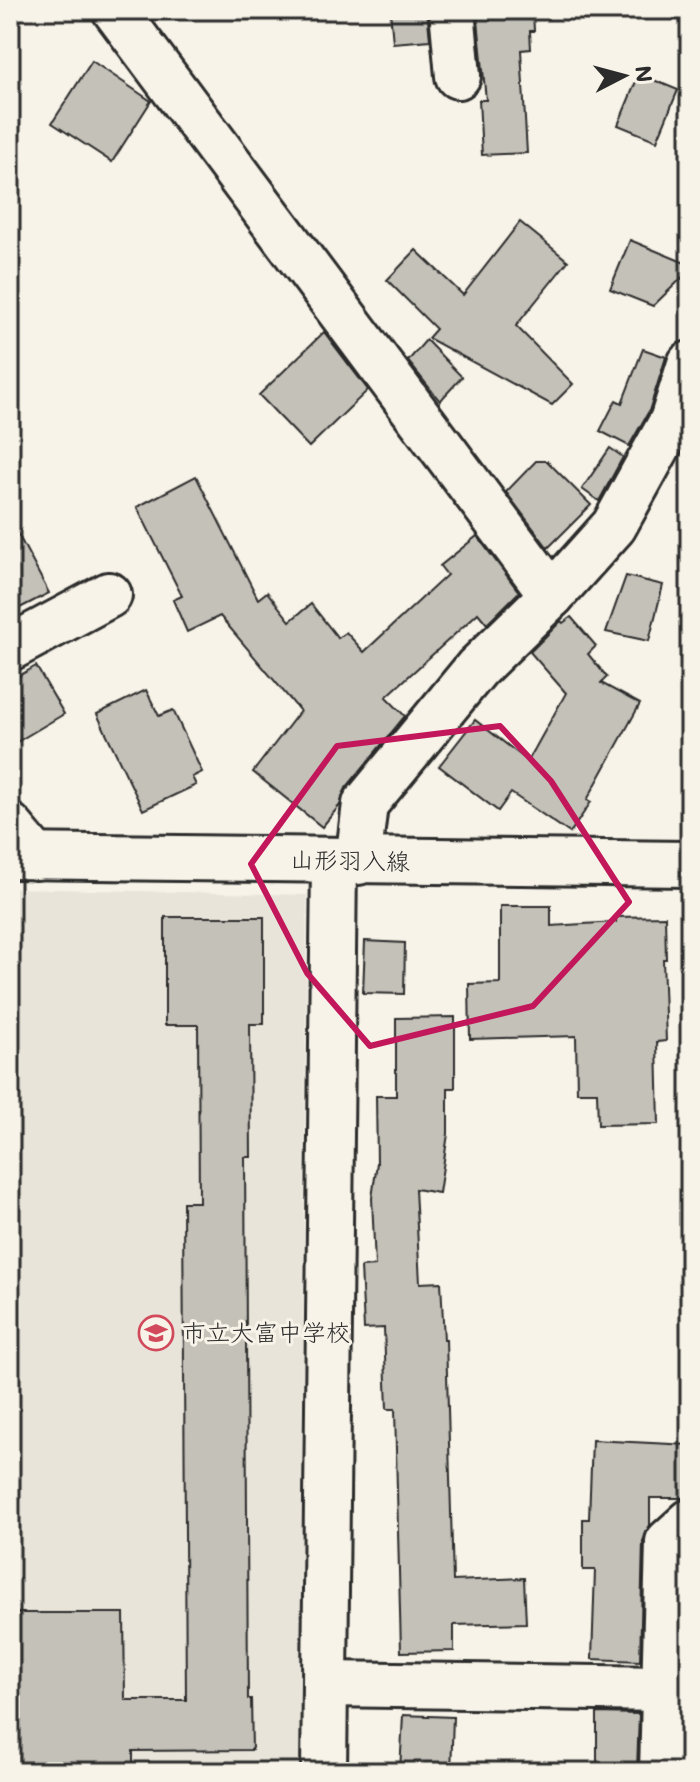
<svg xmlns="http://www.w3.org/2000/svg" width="700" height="1782" font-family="Mali,'Klee One',sans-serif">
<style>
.built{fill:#e8e4da}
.building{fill:#c4c1b9;stroke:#2b2b2b;stroke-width:2}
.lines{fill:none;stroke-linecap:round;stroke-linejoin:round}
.minor-casing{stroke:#2b2b2b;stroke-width:50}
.major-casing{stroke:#2b2b2b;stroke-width:50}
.minor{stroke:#f7f3e8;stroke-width:44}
.major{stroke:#f7f3e8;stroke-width:44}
.marked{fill:none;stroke:#c2185b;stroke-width:6;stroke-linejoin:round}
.labels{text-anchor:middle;stroke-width:6;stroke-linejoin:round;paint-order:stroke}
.street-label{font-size:24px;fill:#2b2b2b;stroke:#f7f3e8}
.poi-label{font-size:24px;fill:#2b2b2b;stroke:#f7f3e8;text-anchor:start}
</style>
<rect width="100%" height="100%" fill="#f7f3e8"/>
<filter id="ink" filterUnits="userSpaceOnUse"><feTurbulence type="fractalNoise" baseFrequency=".0125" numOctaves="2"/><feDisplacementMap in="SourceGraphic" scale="16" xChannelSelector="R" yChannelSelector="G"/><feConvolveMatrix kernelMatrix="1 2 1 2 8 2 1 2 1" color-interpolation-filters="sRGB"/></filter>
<g filter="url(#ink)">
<path class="built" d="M10,888L307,895L299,1772H10Z"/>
<g class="building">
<path d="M390,10H427L430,40L393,43Z"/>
<path d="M477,10H533L534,31H530L531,49L521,50L527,153L482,155L479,100H486Z"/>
<path d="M92,61L151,101L112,162L52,123Z"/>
<path d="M639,74L678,90L657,141L618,125Z"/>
<path d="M520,222L568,261L516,326L573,384L552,405L428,338L436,329L387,280L416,250L463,295Z"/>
<path d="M630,240L690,265V270L653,306L610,289Z"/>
<path d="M324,332L368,390L309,447L259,395Z"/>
<path d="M426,340L462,377L440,401L408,361Z"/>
<path d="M643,349L666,357L649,411L629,446L600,431L616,400L622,403Z"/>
<path d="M610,448L623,457L599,501L582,489Z"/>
<path d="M536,461H547L591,505L548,548L506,492Z"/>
<path d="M196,476L258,599L267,592L290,621L311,604L338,638L346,632L364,652L447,575L440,566L477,536L519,592L487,624L478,613L386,697L405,716L346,788L340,805L322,827L253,772L300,711L220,616L187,632L173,600L182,596L137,507Z"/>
<path d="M10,519L49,593L10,613Z"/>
<path d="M626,576L663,585L649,641L606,632Z"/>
<path d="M571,617L596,646L588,654L607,677L601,683L640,704L587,800L591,802L570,833L511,793L498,811L439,766L475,720L528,761L566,693L530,652L561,621L563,623Z"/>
<path d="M36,666L64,714L10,746V681Z"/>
<path d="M146,690L159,716L173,710L202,772L192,777L196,785L143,810L97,714Z"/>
<path d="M500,906H551V926L616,922V917L665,916L666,959H663L666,1041L657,1042L659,1124L598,1125L597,1092H577L576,1036L470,1039L469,984L500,983Z"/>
<path d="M165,917H264V1024H250L251,1157H245L248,1699H251L252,1750L133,1751V1772H10V1613H124L125,1700H186L183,1202H199L198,1025H165Z"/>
<path d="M365,941L405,943L404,994L363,993Z"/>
<path d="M455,1017V1088H448V1134L439,1193L415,1189L420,1283L441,1282L444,1340H446L453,1581L524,1578L526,1623L454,1625V1651L401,1652L395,1409H387L384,1328L364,1329L361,1267L375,1266L372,1198L377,1163L376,1096H396V1018Z"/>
<path d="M592,1440L690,1445V1498H650V1525L643,1541L640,1661L592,1659L595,1570H583V1519H589Z"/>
<path d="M597,1713L639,1714L637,1769H597Z"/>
<path d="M403,1715L453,1717L451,1772H400Z"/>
</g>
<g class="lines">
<g class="minor-casing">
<g id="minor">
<path d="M115,10L552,595"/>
<path d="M452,10L458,76"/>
<path d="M10,648L109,595"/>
<path d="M10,826L36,857"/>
<path d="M358,862L365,804L477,668L552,595L614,526L672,421L690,364"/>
<path d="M325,1684L663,1689"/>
<path d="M324,1772L334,862"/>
<path d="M662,1772L668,1542L690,1522"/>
</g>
</g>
<g class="major-casing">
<path id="major" d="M10,856L690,864"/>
</g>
<use href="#minor" class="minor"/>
<use href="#major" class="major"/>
</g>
</g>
<path class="marked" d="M500,726L551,781L629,902L533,1006L370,1046L307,973L251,864L337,746Z"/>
<defs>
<g id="school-ring" transform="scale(1.8)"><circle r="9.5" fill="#f7f3e8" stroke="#d1495b" stroke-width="1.5"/><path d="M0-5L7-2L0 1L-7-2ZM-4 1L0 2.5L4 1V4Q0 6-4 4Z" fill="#d1495b"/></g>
</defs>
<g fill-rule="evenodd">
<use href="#school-ring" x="156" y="1333"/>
</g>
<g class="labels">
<g class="street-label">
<text transform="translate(350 861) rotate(1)" y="8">山形羽入線</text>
</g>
<g class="poi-label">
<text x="182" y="1341">市立大富中学校</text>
</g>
</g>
<rect width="700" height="1782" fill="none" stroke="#f7f3e8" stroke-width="40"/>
<rect x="20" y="20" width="660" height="1742" fill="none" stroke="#2b2b2b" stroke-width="3" filter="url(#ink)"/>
<g transform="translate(624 76) rotate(84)" stroke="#f7f3e8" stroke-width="6" paint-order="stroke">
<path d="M0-6L14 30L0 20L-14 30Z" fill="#2b2b2b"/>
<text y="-12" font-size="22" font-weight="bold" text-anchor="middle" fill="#2b2b2b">N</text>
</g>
</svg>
